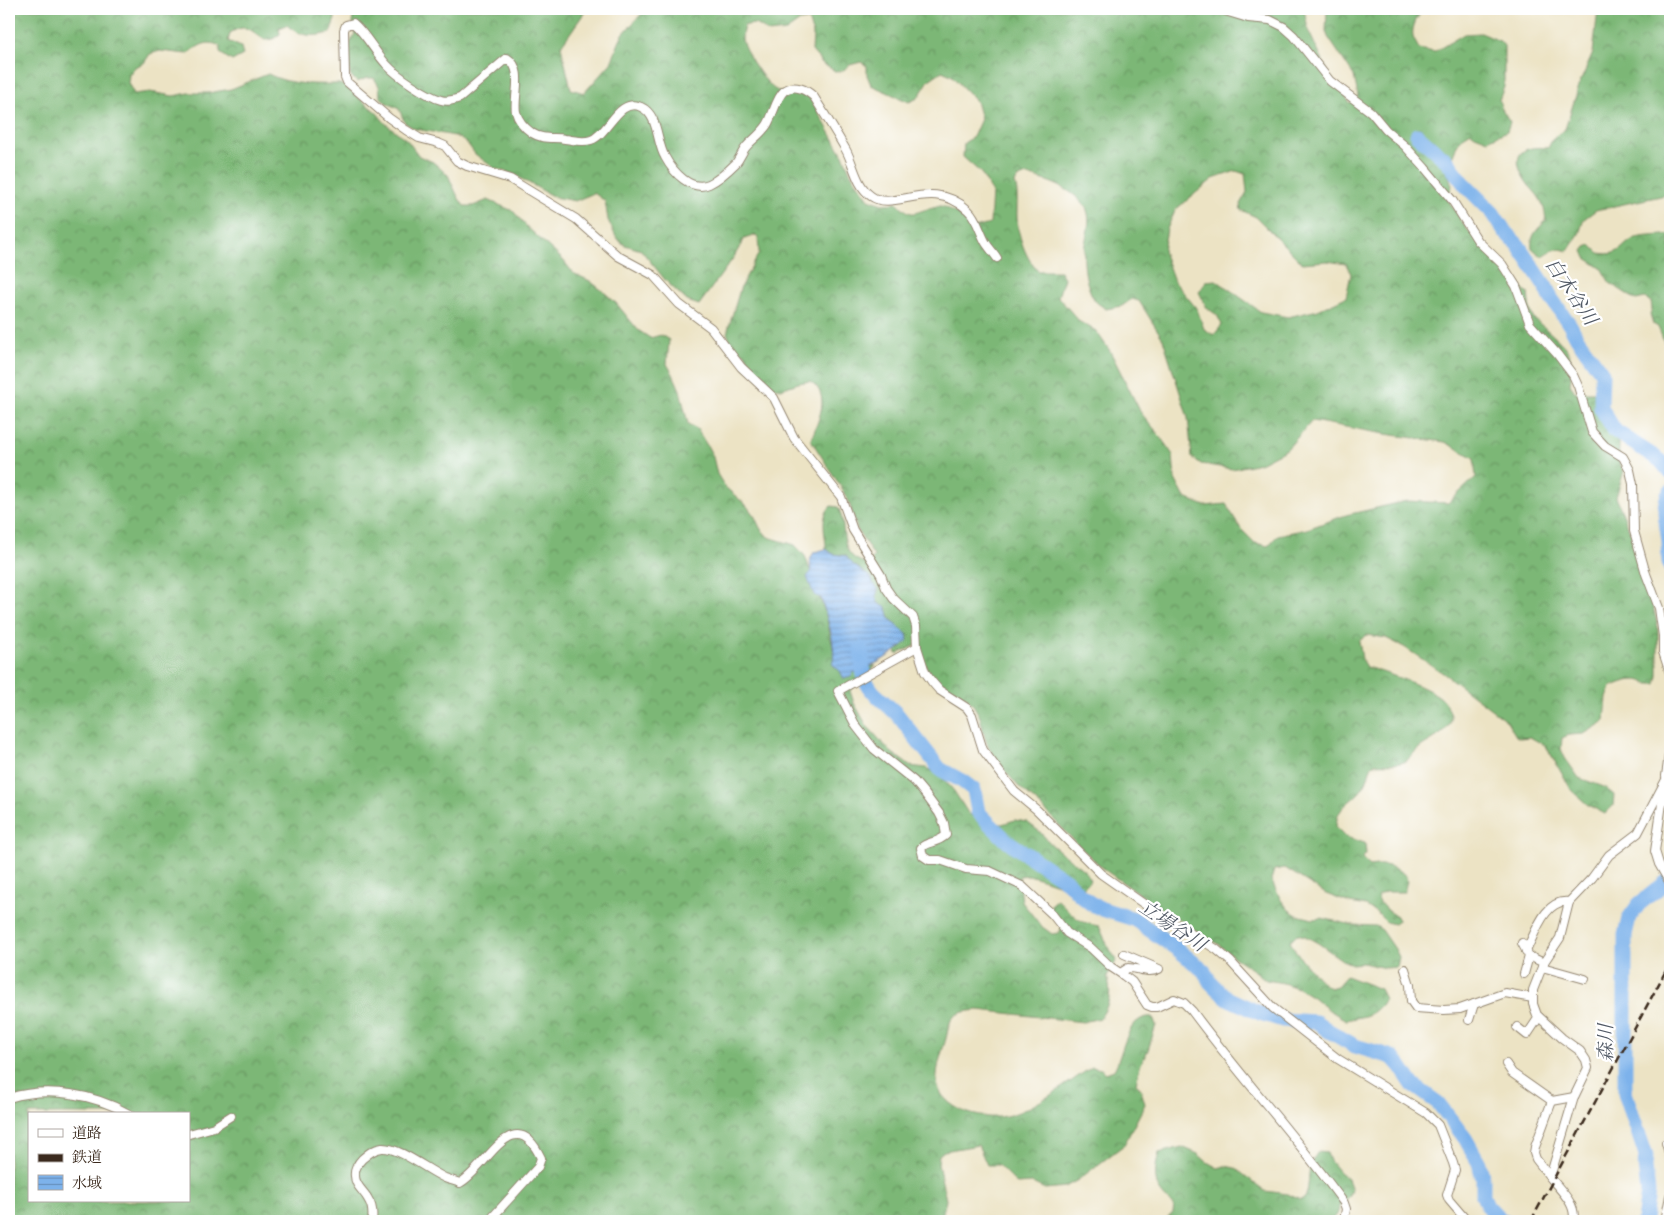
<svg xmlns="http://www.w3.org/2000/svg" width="1679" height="1230" font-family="'IM FELL French Canon','Noto Serif JP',serif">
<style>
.forest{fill:url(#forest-crowns);stroke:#5c704a;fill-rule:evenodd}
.water{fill:url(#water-rules);stroke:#5c6e84}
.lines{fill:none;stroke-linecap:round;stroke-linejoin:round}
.river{stroke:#7db2eb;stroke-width:15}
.minor-casing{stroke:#948671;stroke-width:10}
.minor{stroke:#fff;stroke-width:8}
.rail{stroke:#3b2a1e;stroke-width:2.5;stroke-dasharray:8 4;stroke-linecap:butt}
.labels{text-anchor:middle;stroke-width:4.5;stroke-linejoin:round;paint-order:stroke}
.water-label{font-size:19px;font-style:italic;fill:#525a66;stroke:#fff}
</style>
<defs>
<pattern id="forest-crowns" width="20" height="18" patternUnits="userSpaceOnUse" patternTransform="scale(1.25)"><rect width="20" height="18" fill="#7cb776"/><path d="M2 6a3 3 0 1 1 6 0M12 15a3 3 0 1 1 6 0" fill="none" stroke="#679560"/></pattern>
<pattern id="water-rules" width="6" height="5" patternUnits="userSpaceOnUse" patternTransform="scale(1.25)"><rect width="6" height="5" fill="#7db2eb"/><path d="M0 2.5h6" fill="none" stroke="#6891be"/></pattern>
</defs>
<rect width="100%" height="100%" fill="#fff"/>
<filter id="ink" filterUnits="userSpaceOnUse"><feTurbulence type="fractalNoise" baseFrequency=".02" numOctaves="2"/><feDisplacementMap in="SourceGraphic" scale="10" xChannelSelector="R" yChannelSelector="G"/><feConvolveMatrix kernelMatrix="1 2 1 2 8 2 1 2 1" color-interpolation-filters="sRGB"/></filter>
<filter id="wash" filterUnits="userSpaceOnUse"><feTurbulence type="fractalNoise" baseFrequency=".0096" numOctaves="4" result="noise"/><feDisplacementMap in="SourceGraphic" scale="20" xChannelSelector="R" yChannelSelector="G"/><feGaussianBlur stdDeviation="1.12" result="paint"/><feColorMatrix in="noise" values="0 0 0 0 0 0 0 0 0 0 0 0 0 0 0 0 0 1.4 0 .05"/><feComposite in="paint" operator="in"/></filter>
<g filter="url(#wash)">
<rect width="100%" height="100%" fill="#ece3c4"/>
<g class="forest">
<path d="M9,9H334L335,19L330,33C314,37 299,37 287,25L279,28L280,34L273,39L265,40C250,31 248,22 230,33L228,41L241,47L243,55L232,61L220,53V46C206,39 199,46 187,54L160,51L150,54L144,63L135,67L129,75L128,83L134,94L150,92L173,96L189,93H208L231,89L268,74C293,86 313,84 340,84L345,86L377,113L385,123L407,140L419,156L433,162L448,175L458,197L464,206H473L488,200L513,211L527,227L563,260L573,273L590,281L604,292L616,303L638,330L650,338L661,335L669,340L667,364L673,374L680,390L688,424L697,429L708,447L713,457L717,474L725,487L746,505L755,517L760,528L768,537L795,545L805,556L826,615L835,657L832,664C851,683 857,666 876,666L850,691L854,703L867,726L891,752L910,766L926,768L941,776L954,791L968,813L983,824H1002L1015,820L1027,822L1040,832L1052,845L1085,871L1090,880L1084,887H1067L1029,875L1019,876L1022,902L1041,926L1052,934L1059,933L1063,925L1051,909V904L1057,899C1073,914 1075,922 1099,926L1109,949L1117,960L1107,976C1112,993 1110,1004 1100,1018L1083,1022L979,1010C969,1011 957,1011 951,1020C948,1026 947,1036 945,1042C941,1054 934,1075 938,1087C947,1112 986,1122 1010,1115C1036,1108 1069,1082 1092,1067L1101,1069L1106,1073L1114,1070C1124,1053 1126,1014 1153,1017L1156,1025L1148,1050L1140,1066L1136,1083L1141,1090L1145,1104L1124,1145L1078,1180L1065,1187L1045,1189L1032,1183L1017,1184L998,1165H987L978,1145L944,1151L939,1155L938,1164L946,1200L941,1221H453L445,1220V1221H9ZM29,1114H189V1201H29Z"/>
<path d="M351,9H587L561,46L571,89L584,93L611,63L622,35L646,9H1304L1308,30L1330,76L1350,103L1358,96L1354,76L1328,37L1326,31L1327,11L1329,9H1425C1418,14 1411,27 1413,37C1414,40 1417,45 1419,49L1434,52L1464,34L1481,33L1500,41L1504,46V87L1499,100L1502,109L1510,122L1507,131L1488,140L1475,135L1471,132L1460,139L1454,152L1448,172L1452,186L1447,198L1466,228L1512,274L1522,288L1528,293C1529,301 1529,312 1535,320C1537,322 1541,325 1544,327C1567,349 1575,349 1570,384L1575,392H1597L1607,428L1615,437L1619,445V462L1624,471L1616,497L1635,544L1649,590L1658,627V676L1656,684C1644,685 1644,680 1636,680C1627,680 1619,683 1611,687L1607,698L1605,721L1584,734L1569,735L1562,738L1561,749L1565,758L1579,778L1604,787L1614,795L1613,806L1605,814L1588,805L1572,791L1546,746L1530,737L1519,738L1516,736L1507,721L1443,673L1404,647L1386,638L1367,635L1359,641L1362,659L1367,667C1385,673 1427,686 1441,698C1444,701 1446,705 1448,708C1461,729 1430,739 1418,749C1413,753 1409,760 1404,762C1397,765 1382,763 1373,764C1369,771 1368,780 1364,786C1354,803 1337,803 1336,827L1346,837L1365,843L1366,854L1362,858L1370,866C1385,863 1394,866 1406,876L1407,881L1404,892H1385L1377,896C1380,906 1388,911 1397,916L1398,921L1394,924L1386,922L1377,913L1366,906L1350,903L1326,894L1285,868L1274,870L1271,880L1281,900L1289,910L1297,915L1313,919L1321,918L1353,925L1376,926L1382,930L1395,949L1399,957L1397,967L1385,968L1363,963L1352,964L1342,960L1318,943L1305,936L1297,934L1290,941C1293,950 1322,985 1330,988L1337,986L1346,976L1380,989L1385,999C1374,1017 1364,1016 1346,1020L1329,1010L1313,997L1298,988L1283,983L1266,980L1255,971L1234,957L1218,944L1155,905L1105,870L1082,849L1041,806L1019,787L1005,771L990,750L985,738L980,717L974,706L966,697L938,681L927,670L919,644L897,654L896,650L901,648L896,623L890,619L887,608L878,603L871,577C862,572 852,565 846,556L833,554L826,549C826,534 819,518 831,506L838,507C849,529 835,558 870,564L874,556L857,529L850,505L841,487L811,440C818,420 832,395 810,381L798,383L781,389L773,387L752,365L745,354L732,345L727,333L741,286L759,253L758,237L756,235L744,239L734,257L699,305L687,301L666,281L641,250L625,245L617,239L608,220L605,201L594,193L575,201L554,197L513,174L494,168L475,154L467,143L455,136L415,129L405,123L399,109L385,102L380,96L379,86L374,78H367L357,82L350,75L349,45L355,34ZM808,20L813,34L812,51L823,64L835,71H842L850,65L861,62L867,66V75L871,85L909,102L918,98L929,80L942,71L951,75L976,101L981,119L973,137L964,143L963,157L981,173L992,192L990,224L975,228C966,222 952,208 941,206C939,206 936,207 933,208C913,211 914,220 898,203L882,204L869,199L851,174L843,155L810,98C797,91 788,96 776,90C766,85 742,48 742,38C742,34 743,30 744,26C755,22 760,25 768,33L786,31L800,21ZM1236,171L1245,174L1247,192L1240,204L1241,210L1256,217L1302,263L1327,261L1346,264L1351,274L1346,297L1318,310L1288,317L1261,312L1216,280L1206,281L1199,292L1207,308L1217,315L1222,325L1214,335L1204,329L1197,309L1174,281L1163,251L1167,229L1175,210L1213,179ZM1027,175C1048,181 1070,187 1084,205C1094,218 1085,237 1084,251C1083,266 1086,286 1094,299C1096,303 1102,306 1106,309L1122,306L1132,299L1139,301L1163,339L1188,418L1192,457L1201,464L1232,469L1260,463L1287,449L1312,421L1385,434L1445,442L1474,458L1476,477L1448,503L1407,501L1346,515L1307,529L1278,535L1268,546L1255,543L1241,529L1226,504L1205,506L1185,498L1175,479L1173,455L1156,431L1141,413L1110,351L1096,331L1080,322L1058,297L1064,278L1060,271H1038C1024,257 1016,230 1017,210C1017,198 1018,194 1015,183L1018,178Z"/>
<path d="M1598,9H1670V194L1596,210L1584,219L1579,234L1568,251C1557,247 1551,250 1542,257L1532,248C1530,236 1537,229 1546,221C1545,212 1544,206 1540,199C1536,192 1529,187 1525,180C1510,155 1521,145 1548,148L1553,138L1565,129L1581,80L1593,53Z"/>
<path d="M1661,235H1670V382C1667,372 1671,368 1669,358C1667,348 1662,337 1658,327L1653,324L1650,314L1652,309L1651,302L1645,298L1636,300L1610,283L1601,268L1586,258L1583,251L1586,247L1591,245L1599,253C1622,257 1621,244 1636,238C1643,236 1653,236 1661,235Z"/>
<path d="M1182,1147L1198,1154L1207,1162L1218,1168L1225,1166L1235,1168L1265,1191L1288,1194L1300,1200L1305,1198C1312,1180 1304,1170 1318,1152L1327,1153L1330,1161L1339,1172L1348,1179L1352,1190L1349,1197L1339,1205C1339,1225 1321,1222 1307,1217L1298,1221H1164L1173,1213L1174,1205C1153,1190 1153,1176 1159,1153Z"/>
</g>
<path class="water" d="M826,549L833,554L846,556C852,565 862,572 871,577L873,583L878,589L876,596L878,603L887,608L890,619L907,634L908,641C893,654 872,668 853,673L851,677L844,679L840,671L832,664C838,648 826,615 821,598L814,595L807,577L811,572L810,560L814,552Z"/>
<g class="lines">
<g class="river">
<path d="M1417,135L1447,161L1466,186L1493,213L1506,233L1518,245L1546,287L1551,298L1570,325L1577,338L1602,373L1601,408L1615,431L1661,461L1670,472"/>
<path d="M1670,492C1660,507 1668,527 1669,543C1669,551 1667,557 1670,566"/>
<path d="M861,648L864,679L873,692L897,714L940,769L962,781L974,790L978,812L1007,841L1068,882L1079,894L1090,903L1102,909L1134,919L1177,949L1204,971L1210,982L1219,991L1229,999L1260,1013L1283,1020L1316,1022L1329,1031L1355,1046L1392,1057L1401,1067L1413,1085L1438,1103L1465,1138L1479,1163L1483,1179V1196L1487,1205L1500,1219L1506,1221"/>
<path d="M1644,1221L1648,1192L1645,1166L1646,1156L1625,1093V935L1629,918L1639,904L1670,879"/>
</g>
</g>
</g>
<g filter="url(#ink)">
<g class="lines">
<g class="minor-casing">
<g id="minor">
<path d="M1223,9L1225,11L1248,18L1270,20L1284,27L1294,36L1330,81L1371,112L1386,130L1405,146L1425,168L1452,200L1478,241L1502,264L1516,286L1530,324L1557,354L1573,375L1578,386L1592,432L1605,446L1623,457L1630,470L1633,484L1634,531L1646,574L1659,608L1663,636V652L1670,673"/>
<path d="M997,258C994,253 989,248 986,243C980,233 977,218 968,210C931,176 894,213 871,196C856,185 854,165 846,150C836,132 825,115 814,97C807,90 794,83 784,91C776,98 773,116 767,125C761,134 753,139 746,147C742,152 740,158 736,163C729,170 718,180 709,184C691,192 673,172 665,157C656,142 659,115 641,107C618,97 609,134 591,140C582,143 573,140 565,139C553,137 543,140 532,133C525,128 518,120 516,112C513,96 525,69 507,58L460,98C454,100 448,102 441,100C427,96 397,76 387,65C374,51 367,35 353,23L346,25L344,30L345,77L347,82L389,118L406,130L419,138L438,143L445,146L457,161L467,166L510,179L576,219L618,256L653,275L679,304L711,328L741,367L774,398L794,438L841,497L853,530L881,575L886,588L893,598L913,617L916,626L917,647L925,672L932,682L939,690L967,708L972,715L983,750L1014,791L1037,810L1101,874L1154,911L1216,949L1230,961L1273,1008L1338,1059L1426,1113L1438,1125L1453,1163L1455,1170L1447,1195L1449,1200L1467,1221"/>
<path d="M917,647L838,691L856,726L874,749L914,781L925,794L939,813L944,823L946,835C937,844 927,841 921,848L923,856L929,860H940L966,869L990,871L1022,886L1052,914L1067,933L1091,948L1111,967L1123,975"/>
<path d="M1666,776L1670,748"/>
<path d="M1664,790L1655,851L1659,864L1670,883"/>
<path d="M1522,943L1529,956L1544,963"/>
<path d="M1526,951C1535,934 1545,898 1569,902"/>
<path d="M1124,954L1159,969C1149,974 1139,968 1128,968L1122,972L1123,975L1132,982L1147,1005L1152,1007H1157L1174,999L1184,1003L1192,1011C1241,1077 1296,1137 1344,1203L1346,1209L1344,1221"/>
<path d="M1542,967L1585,979"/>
<path d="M1405,969L1410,985L1411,1001L1416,1008L1444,1010L1460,1009L1505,993L1533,998"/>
<path d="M1524,974L1529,956"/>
<path d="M1469,1020L1474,1004"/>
<path d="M1517,1027L1527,1035L1539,1017"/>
<path d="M1506,1064L1512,1073L1552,1101"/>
<path d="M9,1098C48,1086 94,1094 129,1114"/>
<path d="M189,1134L214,1127L231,1116"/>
<path d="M1666,1143L1670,1156"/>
<path d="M1550,1177L1536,1159L1534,1153L1535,1147L1552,1101L1574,1097"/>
<path d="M372,1221C373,1214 372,1205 368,1199C364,1191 355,1186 355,1176C354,1170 358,1163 362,1159C369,1153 374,1149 382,1148C399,1147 429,1171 445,1178C450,1180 455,1181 460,1183C487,1168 514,1100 541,1158L538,1167L489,1221"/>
<path d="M1573,1221C1578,1205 1559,1189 1550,1177L1574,1097L1588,1068L1586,1060L1580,1051L1562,1038L1537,1015L1533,1004V990L1544,962L1560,938L1569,902L1592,878L1609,855L1638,833L1670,772"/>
<path d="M1665,1221L1670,1196"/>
</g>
</g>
<use href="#minor" class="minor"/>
<path class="rail" d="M1531,1221L1670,963"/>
</g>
</g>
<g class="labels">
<g class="water-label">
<text transform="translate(1572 291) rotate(56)" y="7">白木谷川</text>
<text transform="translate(1173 925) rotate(34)" y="7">立場谷川</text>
<text transform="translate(1605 1043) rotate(-90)" y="7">森川</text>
</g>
</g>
<rect width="1679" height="1230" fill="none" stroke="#fff" stroke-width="30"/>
<rect x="28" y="1112" width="162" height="90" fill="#ffffff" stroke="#b1aaa5"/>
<rect x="38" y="1129" width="25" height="8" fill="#ffffff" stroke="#b1aaa5"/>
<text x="72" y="1138" font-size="15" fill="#3b2a1e">道路</text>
<rect x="38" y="1154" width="25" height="8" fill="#3b2a1e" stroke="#b1aaa5"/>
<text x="72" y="1162" font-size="15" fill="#3b2a1e">鉄道</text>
<rect x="38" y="1175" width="25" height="15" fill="url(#water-rules)" stroke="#b1aaa5"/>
<text x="72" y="1188" font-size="15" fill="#3b2a1e">水域</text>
</svg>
